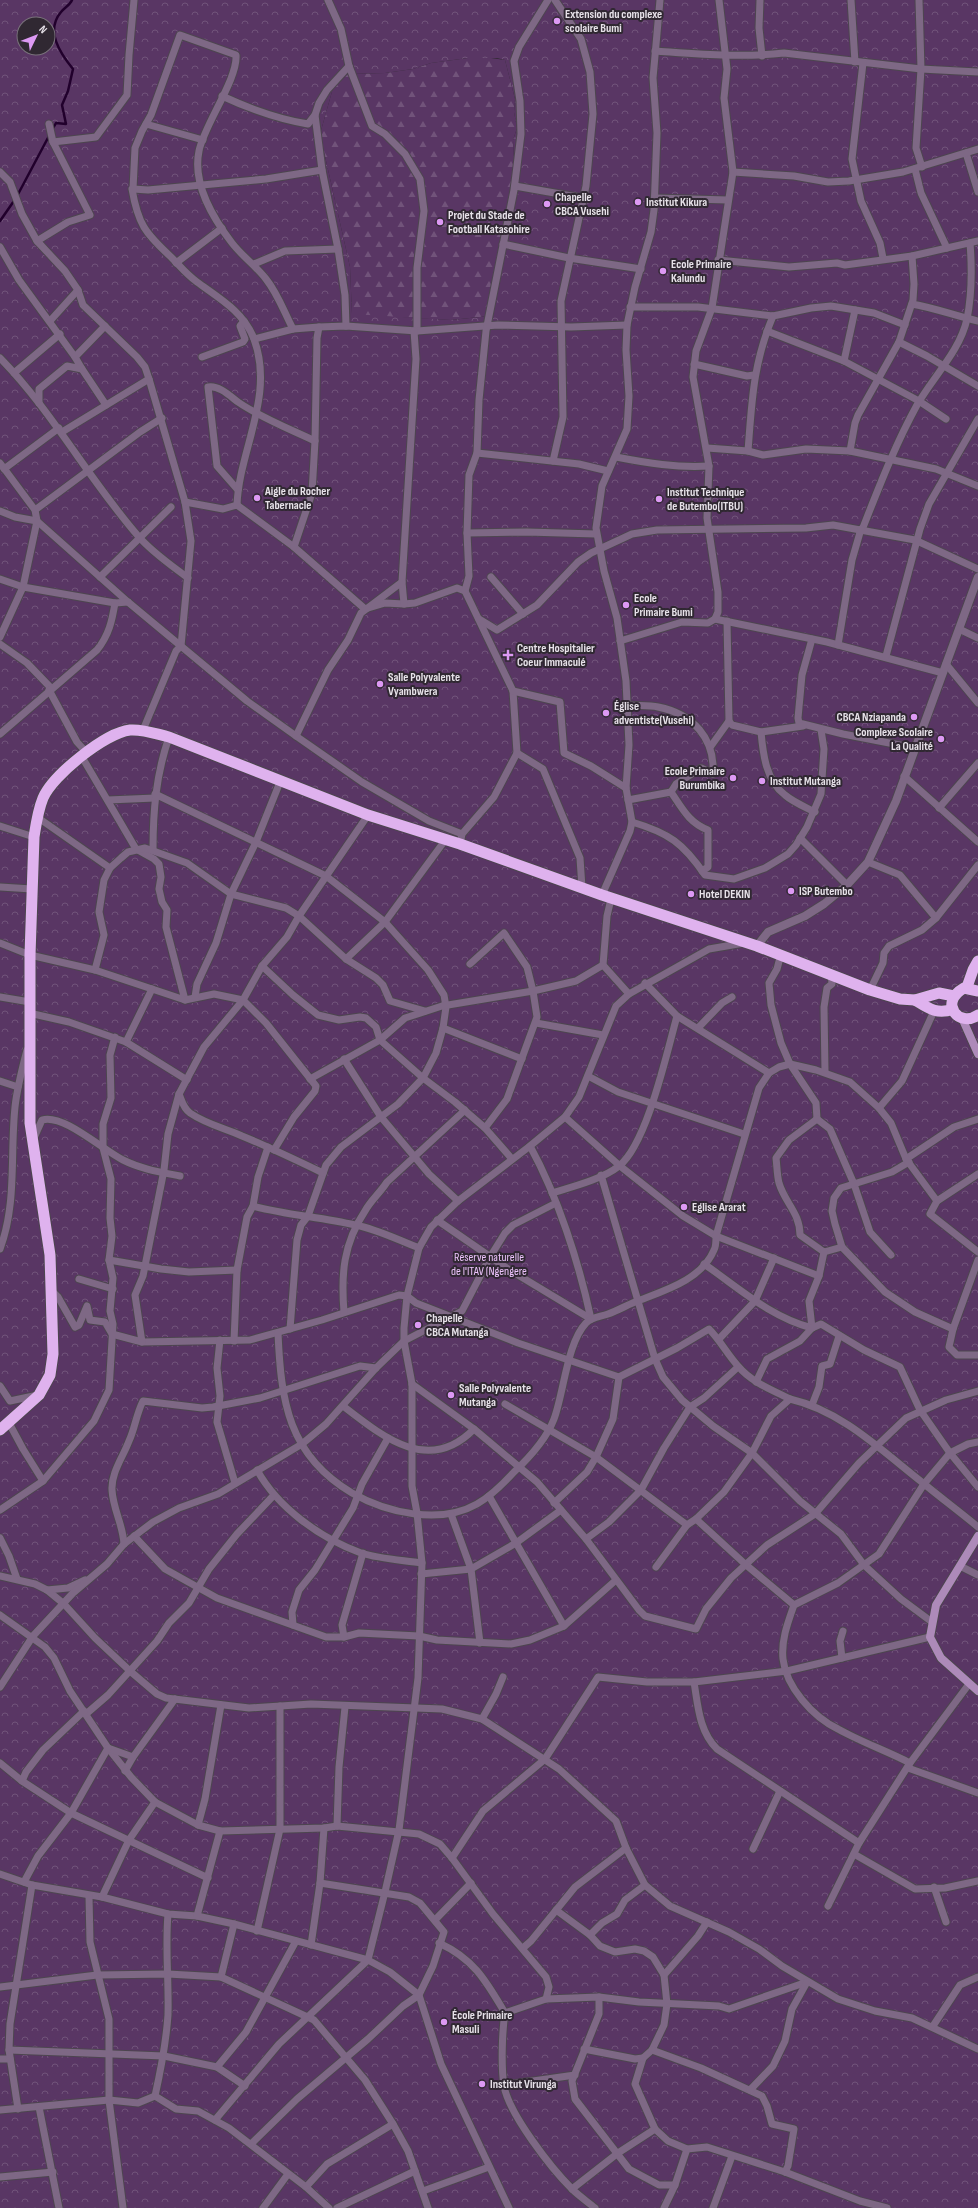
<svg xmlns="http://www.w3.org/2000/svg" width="978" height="2208" font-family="'Sofia Sans Condensed',sans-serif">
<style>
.forest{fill:url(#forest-firs)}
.park{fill:url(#park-crowns);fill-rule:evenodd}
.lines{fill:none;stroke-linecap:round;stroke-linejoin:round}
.stream{stroke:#21002c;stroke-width:2.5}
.minor-casing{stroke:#4d464f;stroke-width:9}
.tertiary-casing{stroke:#4d464f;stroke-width:10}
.secondary-casing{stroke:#4d464f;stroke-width:10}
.trunk-casing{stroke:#4d464f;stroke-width:13}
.minor{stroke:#7e6885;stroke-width:7}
.tertiary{stroke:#7e6885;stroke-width:8}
.secondary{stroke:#ad8ab9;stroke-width:8}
.trunk{stroke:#dfb2ee;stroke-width:11}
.poi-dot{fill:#dd99f4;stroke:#302832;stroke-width:1.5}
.labels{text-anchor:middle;stroke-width:4;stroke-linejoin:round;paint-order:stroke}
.poi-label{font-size:12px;font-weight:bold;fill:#e7e2e9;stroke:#302832;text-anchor:start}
.park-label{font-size:12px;fill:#ecc3fb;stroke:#302832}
</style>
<defs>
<pattern id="forest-firs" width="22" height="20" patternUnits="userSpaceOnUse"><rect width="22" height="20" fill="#593664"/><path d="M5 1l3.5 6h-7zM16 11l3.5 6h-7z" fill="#71537a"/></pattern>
<pattern id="park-crowns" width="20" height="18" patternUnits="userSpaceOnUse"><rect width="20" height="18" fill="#593664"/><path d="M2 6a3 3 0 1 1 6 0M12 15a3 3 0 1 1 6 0" fill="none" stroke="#71537a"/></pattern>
</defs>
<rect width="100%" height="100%" fill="#302832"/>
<path class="forest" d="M468,58H491L505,60L515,99L514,112L517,128L513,140L514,159L510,195L491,286L489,316L451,320L352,315L350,267L320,134L333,88L348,74L385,73L413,69L431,63Z"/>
<path class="park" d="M0,0H978V2208H0ZM24,24H48V48H24ZM468,58H497L505,60L515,99L514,112L517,128L513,140L514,159L510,195L491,286L489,316L451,320L352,314L350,267L320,134L333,88L348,74L385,73L413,69L431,63Z"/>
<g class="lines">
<g class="stream">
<path d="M52,130L56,123L66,124L62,105L68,91L73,69C60,53 45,31 61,12C65,7 70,5 72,0"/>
<path d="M0,221L16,198L50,134"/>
</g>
<g class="minor-casing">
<g id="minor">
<path d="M328,0L341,29L349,66L372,126L385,134L405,154L420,179L424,211L417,268V331"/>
<path d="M760,0L759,28L762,56"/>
<path d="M851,0L855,62"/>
<path d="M919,0L921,69L916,148L922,167"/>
<path d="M655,51C699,54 741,58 784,53L921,69L978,72"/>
<path d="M863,63L852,159L861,201L880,243L883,258"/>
<path d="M222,96C250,109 277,119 308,124L315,115"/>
<path d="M49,124L53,142"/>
<path d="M146,124L203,140"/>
<path d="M966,153L978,192"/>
<path d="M915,169L921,193L947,248"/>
<path d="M0,172L10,182L22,214L37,241L65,271L78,290L83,305L137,357L145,367L149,379L185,502L191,541L181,646L176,651L143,730"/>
<path d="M733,172L794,176L828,182L849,181L903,172L978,149"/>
<path d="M515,186L583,198"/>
<path d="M133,189L148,190L266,179L322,170"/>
<path d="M655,198L728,200"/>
<path d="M37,241L68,222L90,215L53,142L96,137L127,95L129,55L134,0"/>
<path d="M503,244L569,258L641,269"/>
<path d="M0,247L19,280L75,357"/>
<path d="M718,260L789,267L837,263L845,265L912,256L978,241"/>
<path d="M176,263L222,228"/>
<path d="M254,264L285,251L338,249"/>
<path d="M912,304C935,308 956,316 978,321"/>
<path d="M630,307H698L773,316L811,308L831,306L874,313L905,325"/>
<path d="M50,321L78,290"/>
<path d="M346,326L345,295L338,249L322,170L315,115L319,103L327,90L349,66"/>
<path d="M319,327L346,326L417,331L498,325L571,327L627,325"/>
<path d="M767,331L844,361L919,401L946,419"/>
<path d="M254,339L293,329"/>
<path d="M899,342L927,356L978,386"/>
<path d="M202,357L243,342L245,339L240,326L244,321"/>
<path d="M0,358C53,412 89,480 139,537C153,553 171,565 188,578"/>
<path d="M844,361L855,310"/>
<path d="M694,364L747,376L754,375"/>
<path d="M82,369L106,405"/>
<path d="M14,373L60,334"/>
<path d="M39,403V389L67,366L82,369L75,357L105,326"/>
<path d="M62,432L149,379"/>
<path d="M707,448L748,451L763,455L806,449L850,451L936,469L978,486"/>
<path d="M748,451C752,400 753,364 773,316"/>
<path d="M850,451L855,423L858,415L899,342L913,300L914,284L912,256"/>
<path d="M477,453L579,464L608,471"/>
<path d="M616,457C647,463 677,468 709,466"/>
<path d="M553,461L563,417L561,301L586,186L593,114L590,72L581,39L555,0"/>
<path d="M0,463L35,510L37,521L23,587L0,637"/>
<path d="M4,469L59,428"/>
<path d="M238,490L217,466L208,387C219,385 230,396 238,402C261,418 290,429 315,441"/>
<path d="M185,502L223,509L237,505L294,547L365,609L385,603L404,604L415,603L457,588L465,591L513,691L517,753L494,797L462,834L460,844"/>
<path d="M237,505C239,450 275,396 254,339C244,312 219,298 197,282C186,274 180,266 171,257C145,233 138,224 132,189H133L135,148L142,131L151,115L180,35L236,55C238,79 204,125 199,151C192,184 213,218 232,243C242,256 256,266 266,279C278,294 284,312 293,329L319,327L317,338L315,441L312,493L294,547"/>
<path d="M35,510L140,432L162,418"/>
<path d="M0,511L15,517L37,521L128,602L247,701L296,736L362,782L429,821L462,834"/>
<path d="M862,530C879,487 895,445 917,405C933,377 960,351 967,319C972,294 972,268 970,243"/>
<path d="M467,533L527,532L596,534"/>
<path d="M100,577L171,507"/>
<path d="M491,577L523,614"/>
<path d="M0,579L23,587L115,603L128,602"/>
<path d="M402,582L404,604"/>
<path d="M465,591L469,576L467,533L469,475L477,453L479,400L486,331L514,190L521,134L520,101L514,61L519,47L548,0"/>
<path d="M479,619L497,630L537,605L578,562L591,553L632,534L657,530L806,528L833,525L915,540L978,569"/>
<path d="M715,619L827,642L943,673"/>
<path d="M959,629L978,638"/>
<path d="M812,639L802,675L798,718L799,723L843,734L915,748"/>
<path d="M620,641L682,622L708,623L715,619L718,612V592L707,518L709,466L693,377L696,351L712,308L733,172L724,98L727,69L719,0"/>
<path d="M0,644L27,663L51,688"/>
<path d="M838,645L852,560L861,529"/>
<path d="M886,656L920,529L929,504L978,419"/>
<path d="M946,664L978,703"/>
<path d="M49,690L77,742L87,753"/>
<path d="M513,691L560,702L564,753L591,766L626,788"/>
<path d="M627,705C637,706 649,705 658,707C693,714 715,738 713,774L701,768L676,784L671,792"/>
<path d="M729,721L732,725L761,732L803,726"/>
<path d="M761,732C763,754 766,781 785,795C793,802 805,807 815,812"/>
<path d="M0,734L97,650C109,635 112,621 115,603"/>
<path d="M296,736L328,670L348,640L361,613L402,582L416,359L414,331"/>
<path d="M711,746L729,721L727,621"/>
<path d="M517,753L543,769L580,858L582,888"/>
<path d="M82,757L136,849L154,859L159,864L161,877L159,889L162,902L167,910L166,927L185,1000"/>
<path d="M904,776L978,842"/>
<path d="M671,792C682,808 689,823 708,830V867L702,871"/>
<path d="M155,794L326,876L385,922L428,970L444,995L446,1007L443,1028L436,1053L423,1078L398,1104L341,1147L326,1165L308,1216L301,1225L297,1240L290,1329"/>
<path d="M108,800L155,798"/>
<path d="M628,800L671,792"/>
<path d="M939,808L978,763"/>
<path d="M37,817L110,868"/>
<path d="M632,822C669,833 683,843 705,875L734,879L765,868L788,854L796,845L807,827L821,794L824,749L821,730"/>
<path d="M0,826L34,837"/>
<path d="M800,838L847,885"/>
<path d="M153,850C153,811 156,775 169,737"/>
<path d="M868,862L900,875L936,918"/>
<path d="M0,887L32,889"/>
<path d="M602,895L630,831L632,822L626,788L629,745L626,681L617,618L604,571L596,528L602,486L627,429L629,396L626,350L627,325L635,287L651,232L654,210L657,133L653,78L660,0"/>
<path d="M611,899L607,916L603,965L629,994"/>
<path d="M0,943L30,955L95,970L185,1000L214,994L243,1000L266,1023L316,1086L315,1091L294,1117L274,1150"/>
<path d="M781,954L777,969L769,983L771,1005L781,1043L790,1064L816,1103L817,1119"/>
<path d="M346,959L385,922L446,839"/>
<path d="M470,964L504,933L527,967L533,991L537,1017L507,1099L485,1128"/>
<path d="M262,966L293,995L318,1015L339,1020L360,1017L366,1018L376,1027L380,1040L423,1078L455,1102L485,1128L512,1159"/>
<path d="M95,970L104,935L99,912L104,880L110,868L121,858L128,852L145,848L187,863L231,894L286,908L299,916L346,959L376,978L383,985L390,1001L425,1011"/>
<path d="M645,983L677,1016L769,1073"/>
<path d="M870,990L883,963L884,953L889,946L922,930L936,918L978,865"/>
<path d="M0,997L30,1002"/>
<path d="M195,997L197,984L216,943L231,894L256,842L280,782"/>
<path d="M29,1013L69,1022L126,1042L187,1080"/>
<path d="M536,1023L603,1035"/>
<path d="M443,1028L522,1059"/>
<path d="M698,1028L722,1003L732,997"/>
<path d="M126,1042L152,989"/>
<path d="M344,1059L381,1117L429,1174L458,1201"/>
<path d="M825,1072L824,1007L827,988L832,984L831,973"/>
<path d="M588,1076L618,1092L744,1134"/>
<path d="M310,1079L380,1040L405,1018L442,1006L533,991L576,981L603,965"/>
<path d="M0,1081L18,1087"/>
<path d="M179,1094C182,1101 183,1108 190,1113C206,1124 224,1128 242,1136C269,1147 296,1160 323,1173"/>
<path d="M879,1108L902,1081L934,1011"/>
<path d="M565,1117L620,1166L683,1216L716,1236L819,1276"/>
<path d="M817,1119L789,1140L776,1158C777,1166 777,1175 779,1183C785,1203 800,1213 800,1235L824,1252L842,1247"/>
<path d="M817,1119L830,1129L854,1184L870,1232L891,1255"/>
<path d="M33,1140L42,1120C63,1113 104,1151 123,1160C141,1169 160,1172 180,1176"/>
<path d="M530,1146C558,1197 579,1263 591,1319"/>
<path d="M906,1159L954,1127L978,1119"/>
<path d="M909,1162L892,1172L841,1188L834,1198L832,1211L835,1224L842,1247L885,1292L915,1312L953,1329"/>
<path d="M978,1174L937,1201L930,1214L978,1252"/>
<path d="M601,1175L655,1359L663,1377L682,1400L713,1426L752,1453L800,1501L841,1534L864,1565L901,1599L932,1622"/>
<path d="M552,1193C572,1187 603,1179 619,1166C647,1144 667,1052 677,1016"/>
<path d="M253,1206C287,1215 321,1217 355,1225C377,1229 398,1240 419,1248"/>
<path d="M437,1220L508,1269L591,1319"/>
<path d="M0,1249C17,1203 10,1156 15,1107C17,1088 22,1069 27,1050"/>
<path d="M109,1260L161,1269L189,1272L237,1270"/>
<path d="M978,1260L953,1329L949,1347L957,1355H978"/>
<path d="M704,1264C739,1288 770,1317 812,1328"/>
<path d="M79,1279L113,1289"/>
<path d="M51,1290L58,1297L75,1327L79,1325L87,1306L90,1320L105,1322L112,1334L142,1342L250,1340L322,1320L399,1295L407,1296L416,1303L518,1343L619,1377"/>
<path d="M344,1312C341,1275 343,1244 365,1211C371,1200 380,1193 387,1182L465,1110"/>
<path d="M812,1328L809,1301L819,1276L824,1252"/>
<path d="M278,1333C281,1401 288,1455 352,1493C387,1513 440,1525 477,1504C491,1496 503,1484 514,1472C530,1457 546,1440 554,1419C564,1392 567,1343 586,1323C592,1317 600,1317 608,1314C619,1310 629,1304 640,1300C666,1290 702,1279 714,1250C716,1247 716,1241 716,1236L759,1088L769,1073L779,1067L790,1064L816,1070L850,1082L879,1108L891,1123L906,1159L937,1201"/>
<path d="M719,1339L755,1301L774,1258"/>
<path d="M220,1340L217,1368L220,1396L217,1422L235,1483"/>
<path d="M234,1341L237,1270L247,1217L253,1206L258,1177L268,1147"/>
<path d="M142,1342L135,1295L143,1276L164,1170L168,1134L179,1094L204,1047L243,1000L262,966L287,937L299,916L368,815"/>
<path d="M756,1382L767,1359L800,1341L812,1328L821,1324L864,1350L900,1367L920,1410L950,1453L978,1487"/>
<path d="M412,1384L474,1429L537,1482L586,1539L639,1610L645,1616L696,1629L706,1609L731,1578L767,1545L815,1514L859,1463L906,1418L946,1400L978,1391"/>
<path d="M0,1386L10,1401L38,1395"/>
<path d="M505,1404L596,1457L687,1525"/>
<path d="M812,1405L819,1387L822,1366L830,1364L839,1336"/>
<path d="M343,1406C383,1437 429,1475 474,1429"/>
<path d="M9,1423L23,1449L43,1481"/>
<path d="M257,1470C278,1508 320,1538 361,1553C380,1559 402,1560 422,1563"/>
<path d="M489,1496L564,1626"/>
<path d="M554,1503L587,1472L596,1457L613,1419L619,1377L677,1348L709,1329C720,1340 727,1354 738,1366C751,1382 772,1390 790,1399"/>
<path d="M0,1510L43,1481L94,1421L109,1390L113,1324L110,1311L113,1278L109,1260L112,1236L110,1218L111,1179L103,1148V1124L111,1098L110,1055L115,1037"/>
<path d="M451,1514L471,1569L480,1643"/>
<path d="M696,1519L745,1564L794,1605"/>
<path d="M134,1536L165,1569L217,1598L326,1637H344L359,1633L419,1636L437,1640L511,1644L530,1640L564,1626L616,1580"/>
<path d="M0,1538L9,1556L17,1579"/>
<path d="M586,1539L609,1522L641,1490L664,1448L690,1407L704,1398L738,1367"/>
<path d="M124,1544C123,1525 113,1509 112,1490C111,1473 123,1457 129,1441C135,1428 136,1415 143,1401L202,1408L213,1407L260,1398L360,1366L376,1368"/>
<path d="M960,1566L978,1575"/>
<path d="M656,1567L687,1525L696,1519L724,1492L752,1453L771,1416L790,1399C842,1411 882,1451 923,1483C941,1498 960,1512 978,1527"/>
<path d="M421,1574L471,1569L516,1543L561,1510"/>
<path d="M0,1576L35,1584L47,1590L64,1604L95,1638L130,1671L157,1694L166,1698L249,1708L311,1704L442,1709L482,1719L559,1769L616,1821L626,1848L645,1885L670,1906L729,1932L759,1949L782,1966L838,1999L875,2011L912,2018L978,2049"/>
<path d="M47,1590L68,1588L85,1580"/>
<path d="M0,1615L45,1647L54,1658L70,1691L108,1748L131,1777L155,1802L198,1825L220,1831L324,1828L337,1826L419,1834L440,1844L452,1858L493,1914L546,1977L549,1987L546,1999"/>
<path d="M293,1625L292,1612L299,1590L315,1570L353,1508L362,1484L388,1438"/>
<path d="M344,1637L342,1625L363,1553"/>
<path d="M842,1658L840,1641L843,1631"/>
<path d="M694,1682C698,1706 699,1731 717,1749L859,1843"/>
<path d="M0,1687L33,1636L73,1593L107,1564L124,1544L153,1522L179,1508L218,1494L302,1444L326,1424L376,1368L404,1341L462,1311L490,1257L505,1233L513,1225L556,1203"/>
<path d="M86,1714L108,1695L157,1641L169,1623L189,1603L209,1569L237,1534L274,1495"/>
<path d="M482,1719L496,1694L503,1677"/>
<path d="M108,1748L133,1757L175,1699"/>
<path d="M0,1763L22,1781L71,1813L208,1878"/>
<path d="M910,1763C887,1751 861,1742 838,1729C813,1717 786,1687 783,1659C781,1640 788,1622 794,1605L838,1583L879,1554L924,1484L950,1453L968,1444L978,1442"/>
<path d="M908,1768L978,1793"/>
<path d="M125,1771L133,1757"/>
<path d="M22,1781L26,1772L43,1750L84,1711"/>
<path d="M198,1825L205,1799L221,1705"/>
<path d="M337,1826L339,1767L345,1707"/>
<path d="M753,1849L780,1791"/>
<path d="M854,1854L915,1889L945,1888L978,1881"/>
<path d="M452,1858L483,1811L545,1759L598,1677L647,1682H694L787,1671L930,1637"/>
<path d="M0,1874L32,1885L102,1897L168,1914L197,1916L234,1924L368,1960L390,1972L419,1995L441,2064L509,2208"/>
<path d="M24,1882L38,1856L71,1813L108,1748"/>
<path d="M934,1887L946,1922"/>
<path d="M89,1896L90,1942L109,2019V2100L123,2208"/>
<path d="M102,1897L129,1840L155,1802"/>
<path d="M828,1906L859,1843L910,1763L969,1684"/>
<path d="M556,1910L590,1935L600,1946L615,1952L635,1949L644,1951L653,1957L664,1975L667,2004L664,2025L652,2050L643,2058L635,2084L655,2129L668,2141L687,2149L707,2147L785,2172L860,2201L887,2208"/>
<path d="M197,1916L220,1831"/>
<path d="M435,1920L471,1883"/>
<path d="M257,1931L280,1829V1706"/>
<path d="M590,1935L602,1923L617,1914L625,1900L645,1885"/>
<path d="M439,1943C474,1959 486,1981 505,2013C502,2032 501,2067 504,2086C509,2114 551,2168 572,2189C579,2196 588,2202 595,2208"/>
<path d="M311,1945L320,1883L324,1828"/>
<path d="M523,1948L531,1941L575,1887L626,1848"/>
<path d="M664,1975L698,1936L707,1922"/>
<path d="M221,1977L234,1924"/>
<path d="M0,1987L97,1975L168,1974L221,1977L314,2020L365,2080L393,2124L408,2151L428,2208"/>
<path d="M599,1997V2014L572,2081L575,2099L629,2169L659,2185H675"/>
<path d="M505,2013L546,1999L599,1997L639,2002L719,2006L729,2009L807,1982"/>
<path d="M933,2026L960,1985L978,1977"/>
<path d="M584,2049L635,2059L643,2058"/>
<path d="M9,2050L164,2056L217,2067L245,2086"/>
<path d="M652,2050L701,2068L762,2096L767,2106L772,2124L794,2129L788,2166L785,2172"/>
<path d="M0,2059H10"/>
<path d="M217,2067L246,2032L296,1941"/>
<path d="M504,2085L575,2075"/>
<path d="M750,2090L773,2066L785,2041L792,2009L807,1982"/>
<path d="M155,2096C161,2069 166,2043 168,2015C169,1981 165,1949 168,1914"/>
<path d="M39,2107L59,2208"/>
<path d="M18,2109L9,2050L10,2024L32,1885"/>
<path d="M0,2110L109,2100L138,2103L155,2096L176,2109L198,2111L229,2128L306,2187L329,2208"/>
<path d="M215,2120L279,2044L368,1960L385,1892L399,1830L418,1678L422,1563L417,1513L412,1486V1384L404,1341V1328L407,1296L419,1248L431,1227L458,1201L530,1146L565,1117L579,1097L616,1006L629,994L709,949L744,943"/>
<path d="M251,2144L297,2099L368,2039L403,2006L419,1995L433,1966L444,1932L420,1903L409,1897L320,1883"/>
<path d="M0,2177L53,2172"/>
<path d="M306,2187L327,2164L393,2124"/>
<path d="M572,2189L618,2153L655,2129"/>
<path d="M423,2191L489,2167"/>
<path d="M263,2208L288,2174"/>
<path d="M337,2208L415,2171"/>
<path d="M664,2208L675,2185L687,2149"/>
<path d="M713,2208L732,2156"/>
</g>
</g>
<g class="tertiary-casing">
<path id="tertiary" d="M757,946L768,932L805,916L824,904L847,885L868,862L896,801L978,577"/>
</g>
<g class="secondary-casing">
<g id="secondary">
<path d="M962,1018L978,1054"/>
<path d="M978,1536L936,1605L930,1637L941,1658L978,1691"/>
</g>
</g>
<g class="trunk-casing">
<g id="trunk">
<path d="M967,987L973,970L978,961"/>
<path d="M978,991L964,988C938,1003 959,1028 978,1015"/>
<path d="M915,1000C928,1008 937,1015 953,1009"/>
<path d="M0,1430L39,1395L50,1375L53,1354L50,1255L30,1123V955L34,837C36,824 38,810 43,798C53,775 105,733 130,730C144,729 156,734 169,737L368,815L460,844L602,895L757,946L870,990L900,999L915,1000L939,993L954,996"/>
</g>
</g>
<use href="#minor" class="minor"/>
<use href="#tertiary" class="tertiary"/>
<use href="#secondary" class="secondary"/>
<use href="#trunk" class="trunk"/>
</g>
<g class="poi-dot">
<circle cx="557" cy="21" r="4"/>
<circle cx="638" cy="202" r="4"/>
<circle cx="547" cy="204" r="4"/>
<circle cx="440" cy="222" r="4"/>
<circle cx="663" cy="271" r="4"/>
<circle cx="257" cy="498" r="4"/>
<circle cx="659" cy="499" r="4"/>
<circle cx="626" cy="605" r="4"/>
<path d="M506 649h4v4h4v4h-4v4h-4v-4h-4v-4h4z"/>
<circle cx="380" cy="684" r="4"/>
<circle cx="606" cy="713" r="4"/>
<circle cx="914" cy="717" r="4"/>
<circle cx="941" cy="739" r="4"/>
<circle cx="733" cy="778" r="4"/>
<circle cx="762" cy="781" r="4"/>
<circle cx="791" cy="891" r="4"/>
<circle cx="691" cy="894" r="4"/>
<circle cx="684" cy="1207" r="4"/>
<circle cx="418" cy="1325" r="4"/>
<circle cx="451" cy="1395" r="4"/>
<circle cx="444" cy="2022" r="4"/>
<circle cx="482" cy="2084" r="4"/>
</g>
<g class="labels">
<g class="poi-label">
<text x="565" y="18">Extension du complexe<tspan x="565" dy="14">scolaire Bumi</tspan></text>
<text x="555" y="201">Chapelle<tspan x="555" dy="14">CBCA Vusehi</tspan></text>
<text x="646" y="206">Institut Kikura</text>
<text x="448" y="219">Projet du Stade de<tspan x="448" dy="14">Football Katasohire</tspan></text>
<text x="671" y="268">Ecole Primaire<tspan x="671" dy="14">Kalundu</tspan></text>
<text x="265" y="495">Aigle du Rocher<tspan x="265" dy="14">Tabernacle</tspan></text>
<text x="667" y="496">Institut Technique<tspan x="667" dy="14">de Butembo(ITBU)</tspan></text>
<text x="634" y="602">Ecole<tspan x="634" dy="14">Primaire Bumi</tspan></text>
<text x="517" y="652">Centre Hospitalier<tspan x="517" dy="14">Coeur Immaculé</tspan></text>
<text x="388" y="681">Salle Polyvalente<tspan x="388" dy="14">Vyambwera</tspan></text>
<text x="614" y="710">Église<tspan x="614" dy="14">adventiste(Vusehi)</tspan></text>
<text x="906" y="721" text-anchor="end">CBCA Nziapanda</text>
<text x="933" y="736" text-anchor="end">Complexe Scolaire<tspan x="933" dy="14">La Qualité</tspan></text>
<text x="725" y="775" text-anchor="end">Ecole Primaire<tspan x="725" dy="14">Burumbika</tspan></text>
<text x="770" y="785">Institut Mutanga</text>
<text x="799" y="895">ISP Butembo</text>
<text x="699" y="898">Hotel DEKIN</text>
<text x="692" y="1211">Eglise Ararat</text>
<text x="426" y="1322">Chapelle<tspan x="426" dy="14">CBCA Mutanga</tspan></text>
<text x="459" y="1392">Salle Polyvalente<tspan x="459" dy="14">Mutanga</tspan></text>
<text x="452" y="2019">École Primaire<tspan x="452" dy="14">Masuli</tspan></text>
<text x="490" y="2088">Institut Virunga</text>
</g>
<g class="park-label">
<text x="489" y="1261">Réserve naturelle<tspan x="489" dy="14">de l'ITAV (Ngengere</tspan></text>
</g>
</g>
<g transform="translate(36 36) rotate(47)"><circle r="19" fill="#302832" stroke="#79727b"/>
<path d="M0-3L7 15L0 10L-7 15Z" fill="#dd99f4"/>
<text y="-6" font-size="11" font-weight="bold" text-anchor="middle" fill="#e7e2e9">N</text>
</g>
</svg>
